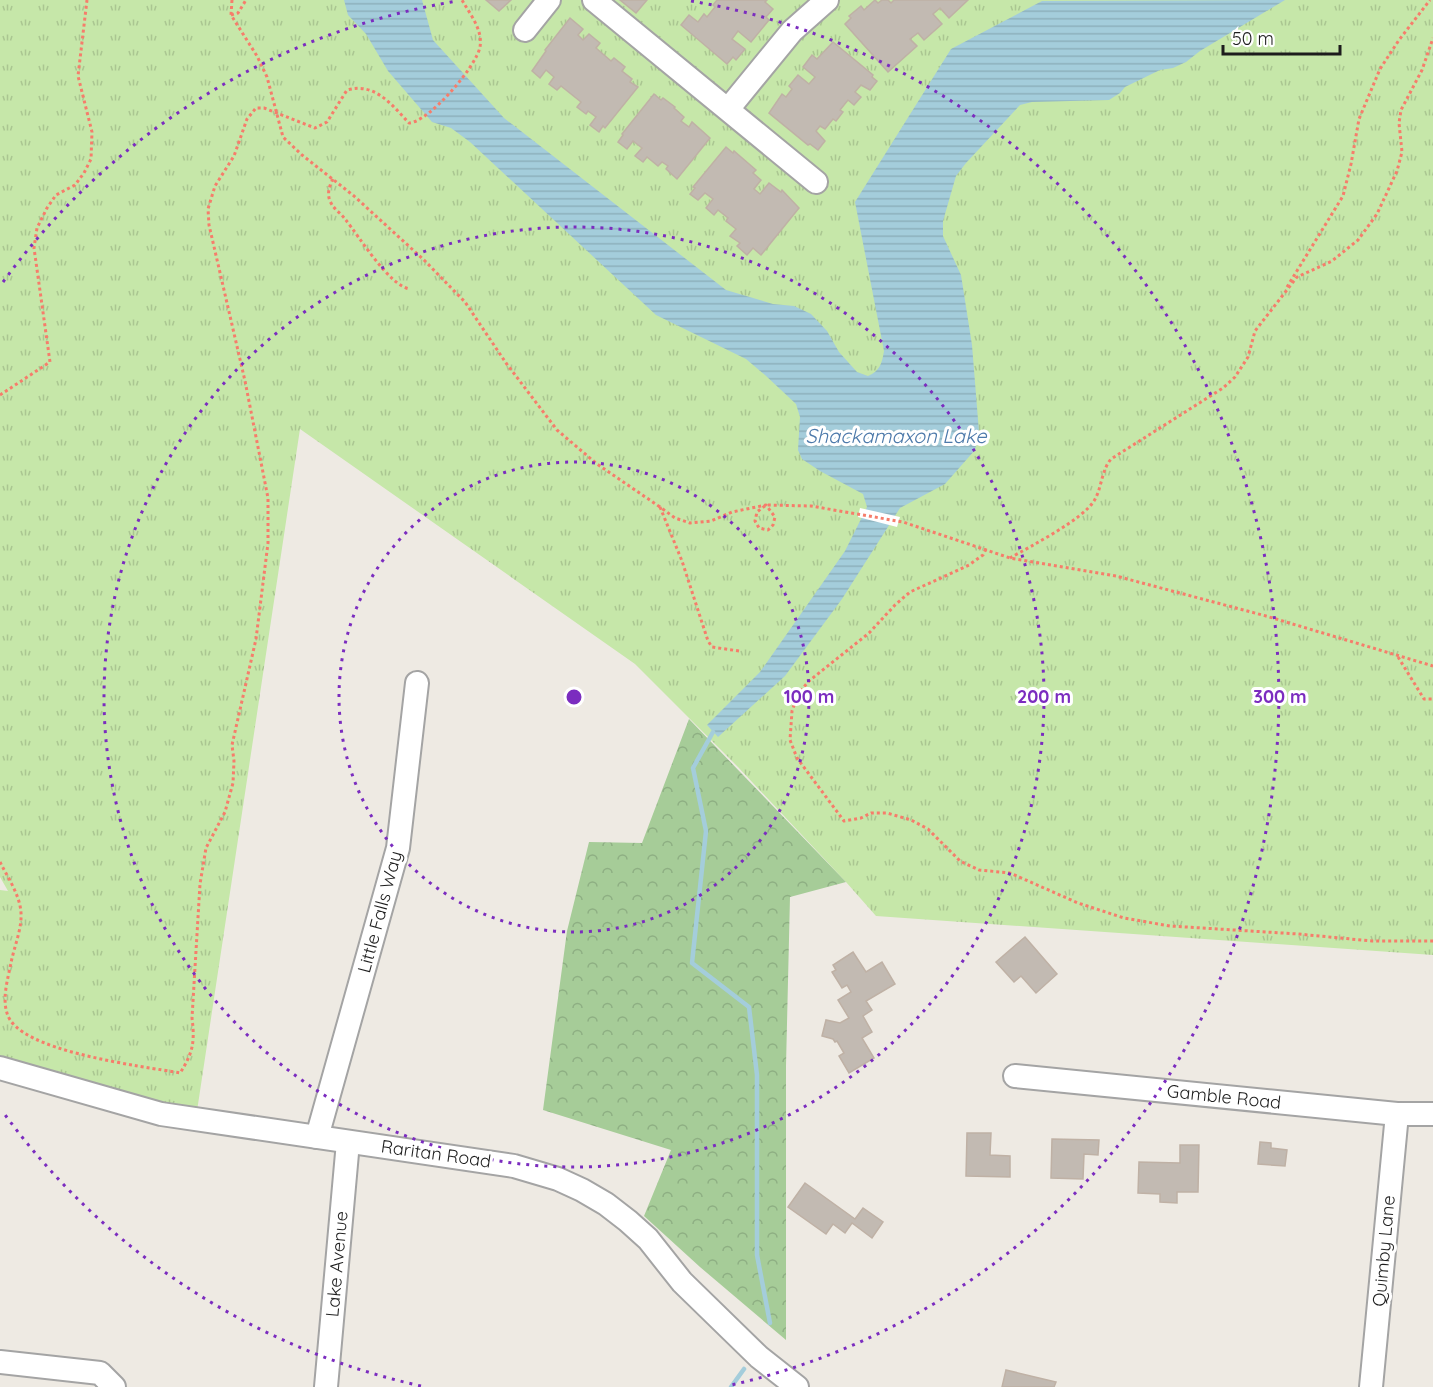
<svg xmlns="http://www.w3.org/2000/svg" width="1433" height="1387" font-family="Quicksand,sans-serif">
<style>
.grass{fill:url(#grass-tufts)}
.forest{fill:url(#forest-crowns)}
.water{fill:url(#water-rules)}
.pier{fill:#fff}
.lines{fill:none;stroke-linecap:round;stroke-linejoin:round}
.stream{stroke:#a4cddb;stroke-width:4.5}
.building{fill:#c2bab2;stroke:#bfb1a5;stroke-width:1.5}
.minor-casing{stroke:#a4a4a4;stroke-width:26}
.path{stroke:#f67d6b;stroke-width:3;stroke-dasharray:3 3;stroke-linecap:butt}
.minor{stroke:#fff;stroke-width:22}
.ring{fill:none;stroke:#7b2cbf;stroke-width:3;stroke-dasharray:3 6}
.labels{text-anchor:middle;stroke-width:6;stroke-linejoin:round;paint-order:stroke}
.street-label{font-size:18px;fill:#1d1d1d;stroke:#fff}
.water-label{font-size:20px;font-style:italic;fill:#4c79aa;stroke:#fff}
.centre{fill:#7b2cbf;stroke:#fff;stroke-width:3}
.ring-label{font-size:18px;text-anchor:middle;font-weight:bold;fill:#7b2cbf;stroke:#fff;stroke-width:6;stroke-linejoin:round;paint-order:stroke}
</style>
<defs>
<pattern id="grass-tufts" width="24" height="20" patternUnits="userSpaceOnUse" patternTransform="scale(1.5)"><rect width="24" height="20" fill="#c6e7a9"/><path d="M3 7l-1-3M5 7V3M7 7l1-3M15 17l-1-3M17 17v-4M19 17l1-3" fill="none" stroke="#aac691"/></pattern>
<pattern id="forest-crowns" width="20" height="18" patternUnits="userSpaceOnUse" patternTransform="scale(1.5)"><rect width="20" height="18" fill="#a6cc98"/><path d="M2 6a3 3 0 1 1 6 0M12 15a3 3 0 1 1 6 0" fill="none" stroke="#8eaf83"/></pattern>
<pattern id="water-rules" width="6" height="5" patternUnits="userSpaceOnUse" patternTransform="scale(1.5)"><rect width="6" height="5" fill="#a4cddb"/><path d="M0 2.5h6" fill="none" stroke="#8db0bc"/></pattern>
</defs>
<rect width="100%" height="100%" fill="#eeeae3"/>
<path class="grass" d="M0,0H1433V955L876,916L846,882L738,767L635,664L300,429L197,1111L0,1058V890L8,891L0,877Z"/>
<path class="forest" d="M689,719L846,882L790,897L786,1066V1340L700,1267L644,1216L671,1150L543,1110L567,931L589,842L642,843Z"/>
<path class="water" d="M344,0H422L433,40L504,118L726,290L773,304L794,306L811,314L827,331L839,352L857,372L868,376C880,371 882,363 884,351L855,202L951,49L1042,1L1285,0L1200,51L1186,62L1173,68L1160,70L1125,87L1120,93L1109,100L1032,102L1020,105L966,163L956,176L943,221V236L961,275L972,345L979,432L975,450L945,484L900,508L842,599L785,676L718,737L707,725L760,672L845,551L867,507L863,494L820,471L802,459L798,450L800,417L796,404L765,375L746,359L656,315L470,142L451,128L432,122L388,71L366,34L348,15Z"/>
<path class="pier" d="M860,508L900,517L897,527L858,517Z"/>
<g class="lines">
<g class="stream">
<path d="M713,732L693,768L706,831L692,963L749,1007L757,1075V1255L770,1323"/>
<path d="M731,1387L744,1369"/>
</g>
</g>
<g class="building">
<path d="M486,0H511L499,11Z"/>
<path d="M620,0H647L636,13Z"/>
<path d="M717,0H767L765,2L773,9L766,17L769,20L751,42L738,31L732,39L745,49L736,60L733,57L727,64L681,25L689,15L698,22L704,14L707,17L715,7L713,5Z"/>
<path d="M875,0L878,3L882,0H888L891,3L894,0H968L949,18L940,8L933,14L942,24L924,40L918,33L910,39L917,46L888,72L845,24L851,18L849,16L861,6L864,10Z"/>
<path d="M570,18L583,29L578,35L583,40L589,34L600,43L596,48L611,61L614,58L625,67L622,71L632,79L630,82L638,87L605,128L603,126L599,132L590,125L596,117L588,111L586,114L577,107L581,102L561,86L557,90L549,84L554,77L546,70L540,78L532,71L546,51L545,50Z"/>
<path d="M833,42L873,75L872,77L877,81L870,90L861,85L855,92L861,97L854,105L848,100L840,110L843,112L836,121L833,119L825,129L820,126L816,131L825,141L818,150L810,144L808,145L769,113L782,94L786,97L792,89L789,86L798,75L809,84L815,77L803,67L812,55L817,59Z"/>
<path d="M654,94L661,100L663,98L675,107L674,108L684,117L681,121L689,127L692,122L710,138L677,179L666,169L668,166L662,162L658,166L647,157L643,162L635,156L642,148L633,141L627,149L618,142L623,135L622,134Z"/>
<path d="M726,147L733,153L734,151L756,170L753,173L761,180L754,189L760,194L769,183L781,192L782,190L799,208L761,255L753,248L747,255L737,246L740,243L730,236L736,229L726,221L728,218L718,210L714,215L706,208L713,199L705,193L698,200L690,194L695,188L693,187Z"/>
<path d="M1025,937L1057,974L1036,993L1021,976L1014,982L996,962Z"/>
<path d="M853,952L866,972L882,962L895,984L866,1001L872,1010L863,1016L872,1032L862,1038L874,1058L849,1073L839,1056L844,1053L837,1041L835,1042L833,1039L822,1036L826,1020L840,1023L849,1018L838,1000L851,992L847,985L842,988L832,972L836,970L833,965Z"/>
<path d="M967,1133H991L990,1155L1010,1156V1177L966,1176Z"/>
<path d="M1052,1139L1099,1140L1098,1155L1084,1154L1083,1179L1051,1178Z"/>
<path d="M1260,1142L1271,1143V1148L1287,1150L1285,1166L1258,1164Z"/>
<path d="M1180,1145H1199L1198,1192H1177V1203L1160,1202V1194L1138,1193L1139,1162L1180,1163Z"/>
<path d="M805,1183L855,1219L863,1208L883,1222L872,1238L852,1223L845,1233L833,1224L826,1234L788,1207Z"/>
<path d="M1006,1370L1056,1382L1054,1387H1002Z"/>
</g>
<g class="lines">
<g class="minor-casing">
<g id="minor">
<path d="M594,0L816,182"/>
<path d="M525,30L549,0"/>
<path d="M729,108L792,31L827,0"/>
<path d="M0,1068L161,1114L514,1166L558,1179L582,1190L606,1204L628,1221L648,1239L682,1282L759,1357L797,1387"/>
<path d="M1015,1076L1397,1114H1433"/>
<path d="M317,1137L398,848L417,683"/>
<path d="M0,1362L100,1373L114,1387"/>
<path d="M326,1387L348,1142"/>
<path d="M1371,1387L1397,1114"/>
</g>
</g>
<g class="path">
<path d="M232,0L231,15L257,56L267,77L283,137L302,155L354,196L424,260L465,302L506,363L557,430L597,464L660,507"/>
<path d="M231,15L238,13L246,0"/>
<path d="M333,179C329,186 327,194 330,201C334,210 340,212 345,219C359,236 389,286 410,289"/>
<path d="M1287,287L1343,196L1351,164L1359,119L1380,69L1399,40L1430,0"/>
<path d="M0,395L50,362L34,248L37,228L47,208L56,195L75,185L84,173L91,159L92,132L78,76L87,0"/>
<path d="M986,549L983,555L969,565L910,592L895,605L869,633L809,681L798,694L792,711L790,740L797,758L844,821L861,818L871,813H887L911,820L928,829L960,861L979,870L1010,873L1078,903L1124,918L1170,926L1298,934L1372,941H1433"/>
<path d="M1010,558C1031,546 1082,520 1094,501C1102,488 1101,471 1111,459L1223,388L1235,377L1248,357L1255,331L1297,277L1332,261L1358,240L1377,214L1397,171L1402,152L1399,123L1401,110L1422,70L1433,38"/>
<path d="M739,651L712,647L708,641L682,561L660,507L675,518L690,523L711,521L732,512L766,505L775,517L773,525L768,530L759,528L755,521L757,512L766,505L811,506L903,522L1010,558L1116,576L1266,616L1433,666"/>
<path d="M1398,657L1424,699H1433"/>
<path d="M0,862C8,878 20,895 21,913C22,929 14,947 11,963C8,978 2,998 7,1013C17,1052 143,1066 180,1073C193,1053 195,1042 192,1018L200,884L206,848L225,812L233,783L234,761L232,745L256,639L268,543V498L245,381L209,225L208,209L215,186L234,156L247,119L256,108H264L315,128L327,122L347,90C375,82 392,105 409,123C429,122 476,67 480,47C483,30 470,14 462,0"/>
</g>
<use href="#minor" class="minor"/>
</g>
<g class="ring">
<circle cx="574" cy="697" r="235"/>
<circle cx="574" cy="697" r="470"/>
<path d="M421 1386A706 706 0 0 1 3 1112M3 282A706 706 0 0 1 457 1M691 1A706 706 0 0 1 727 1386"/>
</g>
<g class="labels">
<g class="street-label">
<text transform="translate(380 912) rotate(-75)" y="6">Little Falls Way</text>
<text transform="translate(1224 1097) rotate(6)" y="6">Gamble Road</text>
<text transform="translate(436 1154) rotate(8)" y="6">Raritan Road</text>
<text transform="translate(1384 1251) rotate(-85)" y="6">Quimby Lane</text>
<text transform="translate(337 1264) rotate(-85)" y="6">Lake Avenue</text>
</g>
<g class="water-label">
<text x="896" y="443">Shackamaxon Lake</text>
</g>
</g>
<circle cx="574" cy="697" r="9" class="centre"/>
<g class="ring-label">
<text x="809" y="703">100 m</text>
<text x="1044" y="703">200 m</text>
<text x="1280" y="703">300 m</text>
</g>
<path d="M1223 45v9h117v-9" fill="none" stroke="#1d1d1d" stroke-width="3"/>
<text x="1232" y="45" font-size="18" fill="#1d1d1d" stroke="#ffffff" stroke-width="4.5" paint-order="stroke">50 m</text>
</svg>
